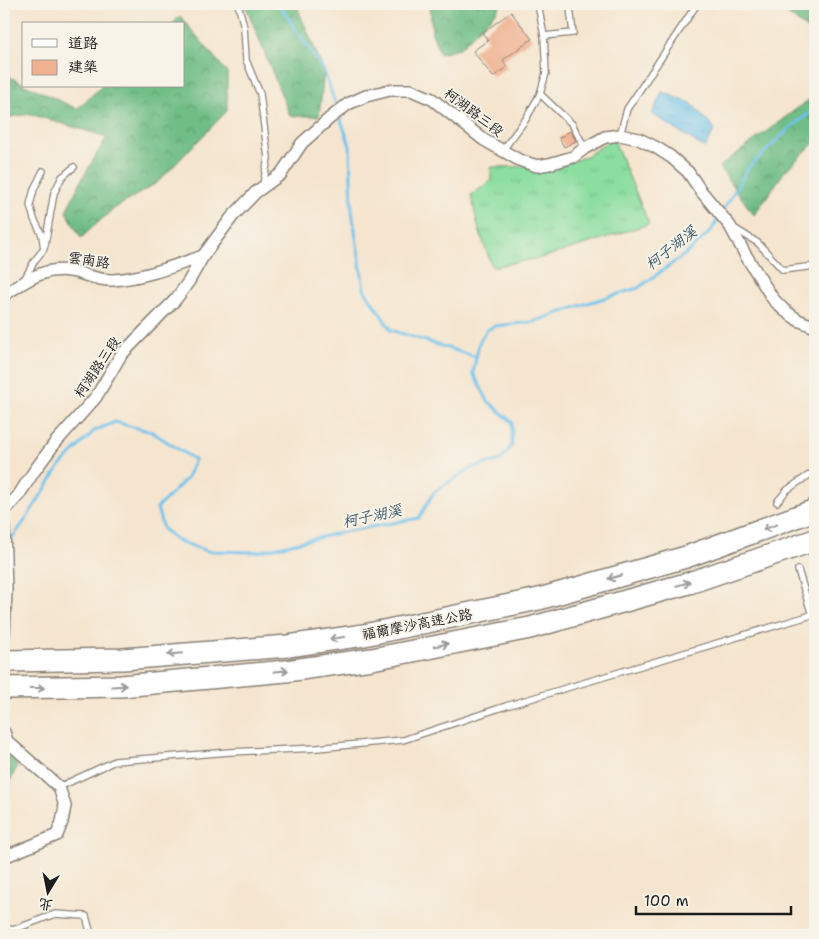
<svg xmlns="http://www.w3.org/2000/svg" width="819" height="939" font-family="'Shantell Sans','LXGW WenKai TC',sans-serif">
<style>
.grass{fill:url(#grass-tufts);stroke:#547d5e}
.forest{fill:url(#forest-crowns);stroke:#466c51}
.water{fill:url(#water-ripples);stroke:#467084}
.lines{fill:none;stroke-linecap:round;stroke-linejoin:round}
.stream{stroke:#70c3ec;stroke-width:3}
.building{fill:#f0b191}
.lane-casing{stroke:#888076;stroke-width:8}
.street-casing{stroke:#888076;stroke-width:14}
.highway-casing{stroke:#888076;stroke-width:24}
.lane{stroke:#fff;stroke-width:5.5}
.street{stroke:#fff;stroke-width:11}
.highway{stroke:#fff;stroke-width:21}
.oneway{stroke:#999}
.labels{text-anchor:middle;stroke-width:4;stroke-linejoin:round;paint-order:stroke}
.street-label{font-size:14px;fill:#1c1c1c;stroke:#f7f3e8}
.water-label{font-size:15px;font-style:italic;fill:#395665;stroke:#f7f3e8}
</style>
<defs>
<pattern id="grass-tufts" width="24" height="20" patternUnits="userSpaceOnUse" patternTransform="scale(1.25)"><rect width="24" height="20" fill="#8bdea0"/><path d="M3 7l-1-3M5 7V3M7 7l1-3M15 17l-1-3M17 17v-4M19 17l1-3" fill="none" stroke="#77be89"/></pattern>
<pattern id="forest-crowns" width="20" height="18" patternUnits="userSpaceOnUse" patternTransform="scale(1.25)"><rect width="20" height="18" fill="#70bd86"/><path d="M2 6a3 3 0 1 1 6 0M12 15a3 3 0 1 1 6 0" fill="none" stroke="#5b996d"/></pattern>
<pattern id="water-ripples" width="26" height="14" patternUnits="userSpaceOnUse" patternTransform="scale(1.25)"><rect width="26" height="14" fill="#70c3ec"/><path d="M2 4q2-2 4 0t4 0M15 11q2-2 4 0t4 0" fill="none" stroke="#60a7ca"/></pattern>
</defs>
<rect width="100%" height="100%" fill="#f7f3e8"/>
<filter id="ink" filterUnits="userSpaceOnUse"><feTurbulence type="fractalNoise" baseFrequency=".02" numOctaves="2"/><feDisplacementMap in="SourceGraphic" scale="10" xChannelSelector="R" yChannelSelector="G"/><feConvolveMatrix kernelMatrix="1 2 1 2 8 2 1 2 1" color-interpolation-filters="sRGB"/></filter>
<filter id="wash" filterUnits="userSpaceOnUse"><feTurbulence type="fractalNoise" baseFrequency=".0096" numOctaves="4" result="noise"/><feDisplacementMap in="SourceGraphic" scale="20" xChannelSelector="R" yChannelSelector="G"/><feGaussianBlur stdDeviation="1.12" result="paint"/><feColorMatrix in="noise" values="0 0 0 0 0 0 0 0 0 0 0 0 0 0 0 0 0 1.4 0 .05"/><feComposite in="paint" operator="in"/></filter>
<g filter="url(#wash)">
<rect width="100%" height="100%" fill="#f5e5cf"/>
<path class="grass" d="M613,138L649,224L545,257L492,267L479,230L471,195L491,181V167L560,166L587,156Z"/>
<g class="forest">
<path d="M245,4H296L324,71L319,116H290Z"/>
<path d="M430,4H500L497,11L460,48L440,54L432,33Z"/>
<path d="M783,4H815V32L812,33L786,13Z"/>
<path d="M180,16L227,72V111L158,182L112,210L81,238L66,211L83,177L107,137L30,114L4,118V62L10,77L24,84V86H29L77,109L102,86H184V24H172Z"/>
<path d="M815,95V142L785,171L754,215L719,167Z"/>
<path d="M4,749L17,766L4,796Z"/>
</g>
<path class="water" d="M662,92L691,103L715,129L705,148L652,114Z"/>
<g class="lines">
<g class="stream">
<path d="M279,4L324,71L350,146L352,211L364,289L391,330L476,357"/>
<path d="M812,4H815"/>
<path d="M9,542L24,522L60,466L94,431L115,422L152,432L195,460L187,478L157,508L163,529L178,541L207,551L257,552L339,533L419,518L434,492L471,468L501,460L512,445V422L488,401L473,373L479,343L486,331L494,326L533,322L588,303L638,288L687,253L711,231L748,168L791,127L815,109"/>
</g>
</g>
<g id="blocks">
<g class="building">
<path d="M511,12L532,39L503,60L507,67L493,77L473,51L488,40L482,33Z"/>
<path d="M570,131L576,141L564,147L559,138Z"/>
</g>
</g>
</g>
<g filter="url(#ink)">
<use href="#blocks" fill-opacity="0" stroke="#888076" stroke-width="1"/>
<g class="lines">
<g class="lane-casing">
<g id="lane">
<path d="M238,4L244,27L246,60L260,94L268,158L263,185"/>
<path d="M544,36L573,33L570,8"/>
<path d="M540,94L572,124L585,148"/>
<path d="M620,135L627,109L697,4"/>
<path d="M502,151L526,119L540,94L546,73L544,36L538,4"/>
<path d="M734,228L758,243L783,270L815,266"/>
<path d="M45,245L54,193L62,177L74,167"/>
<path d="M24,280L35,260L44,249L42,235L34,219L30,205L34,189L43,171"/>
<path d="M777,502L787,490L815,471"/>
<path d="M798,570L812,615"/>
<path d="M59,787L115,761L230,752L317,748L403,740L506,706L815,614"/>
<path d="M4,928L13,930L55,914L86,916L91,935"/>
</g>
</g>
<g class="street-casing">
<g id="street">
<path d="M4,295C27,280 46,265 75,272C87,275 100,281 113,280C144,278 174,266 203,256"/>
<path d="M4,511L18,496L35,470L55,443L96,397L121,355L176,299L189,281L203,256L232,217L256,192L281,174L302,143L330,118L348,104L366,96L390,90H411L432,99L484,140L519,160L537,166L549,164L573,157L585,148L605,137L620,135L639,139L657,148L671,157L688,172L701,191L730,226L745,254L773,299L784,310L798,320L815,327"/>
<path d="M4,528L6,590L4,634"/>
<path d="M4,732L7,741L59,787L65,806L62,822L57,835L4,857"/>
</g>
</g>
<g class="highway-casing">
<g id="highway">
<path d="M4,661L123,659L288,646L364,635L539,599L686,557L815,510"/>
<path d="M4,688L121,686L286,671L372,659L530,628L689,583L815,540"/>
</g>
</g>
<use href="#lane" class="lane"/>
<use href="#street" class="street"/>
<use href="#highway" class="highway"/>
</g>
<defs><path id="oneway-shaft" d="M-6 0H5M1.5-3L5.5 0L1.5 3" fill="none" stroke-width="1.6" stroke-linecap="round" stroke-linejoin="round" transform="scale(1.25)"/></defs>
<g class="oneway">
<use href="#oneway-shaft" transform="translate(770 527) rotate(160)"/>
<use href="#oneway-shaft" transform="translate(615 577) rotate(164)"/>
<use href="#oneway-shaft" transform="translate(683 584) rotate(-16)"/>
<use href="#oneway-shaft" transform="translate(337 638) rotate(172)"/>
<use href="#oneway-shaft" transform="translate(441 645) rotate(-11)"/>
<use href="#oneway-shaft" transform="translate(175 654) rotate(175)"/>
<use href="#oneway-shaft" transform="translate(281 671) rotate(-6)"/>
<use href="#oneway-shaft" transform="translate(119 686) rotate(-3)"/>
<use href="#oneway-shaft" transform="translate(37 688)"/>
</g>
</g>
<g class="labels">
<g class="street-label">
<text transform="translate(474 112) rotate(37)" y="5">柯湖路三段</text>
<text transform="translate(89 260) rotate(9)" y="5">雲南路</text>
<text transform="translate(97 367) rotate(-56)" y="5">柯湖路三段</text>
<text transform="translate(417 624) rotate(-11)" y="5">福爾摩沙高速公路</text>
</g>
<g class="water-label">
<text transform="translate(671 248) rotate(-38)" y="5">柯子湖溪</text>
<text transform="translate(372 516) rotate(-12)" y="5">柯子湖溪</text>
</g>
</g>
<rect width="819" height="939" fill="none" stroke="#f7f3e8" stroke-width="20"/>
<rect x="22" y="22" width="162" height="65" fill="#f7f3e8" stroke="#9f9d96"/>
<rect x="32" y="39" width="25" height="8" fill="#ffffff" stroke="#9f9d96"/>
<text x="68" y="48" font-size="15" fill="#1c1c1c">道路</text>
<rect x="32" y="60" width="25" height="15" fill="#f0b191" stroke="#9f9d96"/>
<text x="68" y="72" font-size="15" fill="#1c1c1c">建築</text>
<g transform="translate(48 892) rotate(190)" stroke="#f7f3e8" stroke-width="4" paint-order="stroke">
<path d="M0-4L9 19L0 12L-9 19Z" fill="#1c1c1c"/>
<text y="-8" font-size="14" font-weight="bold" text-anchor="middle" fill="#1c1c1c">北</text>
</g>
<path d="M636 906v8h155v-8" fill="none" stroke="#1c1c1c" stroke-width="2.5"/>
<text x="644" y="906" font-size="15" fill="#1c1c1c" stroke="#f7f3e8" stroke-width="4" paint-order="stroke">100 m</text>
</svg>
